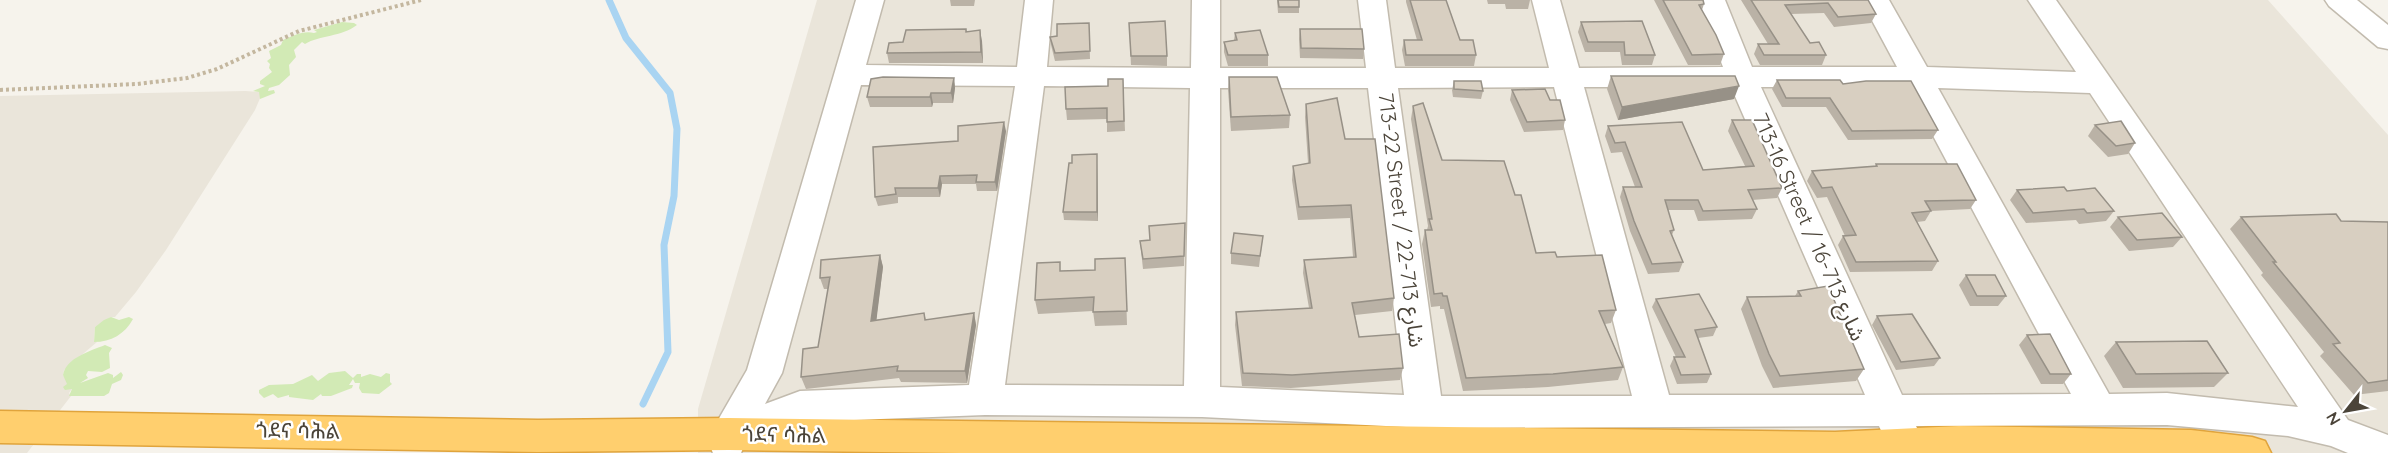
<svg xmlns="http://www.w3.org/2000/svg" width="2388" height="453" font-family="Quicksand,'Noto Sans Arabic','Noto Sans Ethiopic',sans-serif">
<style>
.residential{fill:#eae5da}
.green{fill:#d2eab5}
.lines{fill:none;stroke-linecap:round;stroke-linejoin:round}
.stream{stroke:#a9d4f2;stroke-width:7}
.minor-casing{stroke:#c2bbae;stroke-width:3}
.highway-casing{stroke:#e0a43c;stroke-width:3}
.path{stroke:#c4b79f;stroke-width:4;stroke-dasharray:3 3;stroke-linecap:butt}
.minor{fill:#fff;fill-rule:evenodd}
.highway{fill:#ffcf6e;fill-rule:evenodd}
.wall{fill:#bab2a6}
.shaded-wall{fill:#979187}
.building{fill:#d8cfc1;stroke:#979187;stroke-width:1.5}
.labels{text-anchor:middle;stroke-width:5;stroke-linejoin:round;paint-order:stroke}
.street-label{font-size:21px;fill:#4b4439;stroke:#fff}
</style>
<rect width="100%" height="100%" fill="#f6f3ec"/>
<g class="residential">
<path d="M817,0H2268L2388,135V453H698V409Z"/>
<path d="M245,91L259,92L261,96L255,110L166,250L136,292L115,317H111L95,327L94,341L97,342L64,370L63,375L72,389L69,393L71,396L27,453H0V96Z"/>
</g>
<g class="green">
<path d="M342,22L354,23L357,25C341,37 320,35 305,44L302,42L294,50L296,57L289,65L290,75L279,85L269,88L268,91L274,90L275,93L260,99L259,92L253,91L265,86L260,84V81L272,72L269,68L270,64L267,61L271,58L269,51L281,45L283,40C292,36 304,30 314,33L317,32L314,30Z"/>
<path d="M111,317L119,320L129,317L133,319C125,334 111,342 94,342L95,327L104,320Z"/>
<path d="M105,345L112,348L109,353L110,368L102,372L88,371L86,375L88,378L80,383L108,373L113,375V378L121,372L123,375L121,380L112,384L109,393L104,396H69L72,389L65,390L63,387L67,384L63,375C66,358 90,351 105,345Z"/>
<path d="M345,371L353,378L357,374H361V377L370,374L381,377L386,373L390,374V382L392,384L379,394L362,393L359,388L360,383H355L353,379L349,385H353L352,388L331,396H322L321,394L313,400L289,397V395L278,398L273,394L264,398L259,393V390L269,385L293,384L312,375L318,381L329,373Z"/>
</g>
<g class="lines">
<path class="stream" d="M609,0L626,38L670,93L677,129L674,196L664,245L668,352L643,404"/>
<g class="minor-casing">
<g id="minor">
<path d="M856,0H884L866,65L1017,67L1025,0H1053L1047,67L1191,68L1192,0H1220V68H1366L1358,0H1386L1395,68H1549L1532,0H1560L1579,68L1723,67L1697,0H1725L1752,67H1897L1861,0H1889L1927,67L2076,72L2028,0H2056L2348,420L2388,435V453H2348L2331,446L2288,436L2167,425L1916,426L1929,453H1891L1879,426L1444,428L1438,444L1425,449L1412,444L1406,433V427L1202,417L985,415L802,422L745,444L741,453H713L708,442L710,434L747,370ZM861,85L1015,86L969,385L800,391L765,404L782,373ZM1044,86L1190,88L1184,386L1005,385ZM1554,87L1632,396H1441L1398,88ZM1584,87H1731L1865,395H1669ZM1761,87H1907L2071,394L1902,395ZM1220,88H1368L1404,395L1220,387ZM1938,88L2090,93L2298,407L2167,393L2109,394Z"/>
<path d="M2325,0H2357L2388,25V49L2378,47L2329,6Z"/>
</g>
</g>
<g class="highway-casing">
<path id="highway" d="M0,411L538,420L729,418L1835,432L1959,426L2191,430L2252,437L2265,441L2271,453H960L729,450L538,452L0,443Z"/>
</g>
<path class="path" d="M0,90L137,84L187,78L217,69L299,31L421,0"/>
<use href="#minor" class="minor"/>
<use href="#highway" class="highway"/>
</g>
<g class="wall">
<path d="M950,0H975L974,6H951Z"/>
<path d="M1277,0H1299V13H1278Z"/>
<path d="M1406,0H1446L1460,40L1476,55L1474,66H1405L1402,50L1404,40H1417L1406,2Z"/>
<path d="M1487,0H1530L1528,9H1506L1505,4H1488Z"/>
<path d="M1654,0H1703L1704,4L1702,10L1724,54L1720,65H1688Z"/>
<path d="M1741,0H1868L1876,14L1871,23L1834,27L1824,13L1791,14L1810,43L1826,55L1822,65H1760L1754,54L1758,44H1768Z"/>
<path d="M1581,22L1655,55L1652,65H1622L1620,52H1585L1578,32Z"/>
<path d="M1089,23L1090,59L1055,61L1051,45L1050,37L1057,36Z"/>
<path d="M1129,23L1167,56V66L1131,65Z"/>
<path d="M966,29L967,32L982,41L983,63H889L887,53L903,42Z"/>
<path d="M1300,29L1364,49L1363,59L1300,58L1299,39Z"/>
<path d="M1235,33L1268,55V66H1228L1224,52V42L1234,40Z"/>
<path d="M1611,76L1734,99L1618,120L1607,89Z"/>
<path d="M1229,77L1290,115L1289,128L1231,131L1228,90Z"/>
<path d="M954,78L955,88L953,103H933L932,107H870L867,97Z"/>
<path d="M1123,79L1125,131L1107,132V119L1067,120L1066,109Z"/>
<path d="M1777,80L1843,84L1938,130L1932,139L1848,140L1826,107H1782L1772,89Z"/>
<path d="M1454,81L1483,91L1481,99L1453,97L1452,90Z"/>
<path d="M1512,90L1550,100L1565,120L1563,130L1524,132L1510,100Z"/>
<path d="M1306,104L1345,139L1394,298L1392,311L1355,315L1359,337L1403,368L1400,380L1291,388L1242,386L1235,325L1236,312L1309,308L1303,273L1304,260L1353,257L1350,218L1298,220L1292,180L1293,166L1308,163L1305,117Z"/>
<path d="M1413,106L1442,160L1536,253L1557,257L1616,310L1611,323L1605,324L1623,367L1618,380L1548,387L1463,391L1444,309H1440V306L1431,307L1422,244L1425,230H1427L1428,226L1411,119Z"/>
<path d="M1732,120L1782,188L1777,198L1752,200L1757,209L1752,219L1698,221L1694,210H1668L1674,230L1672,235L1683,262L1679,272L1648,274L1630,231L1620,197L1623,187H1635L1622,152L1611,153L1605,136L1608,126L1703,170L1745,166L1728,131Z"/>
<path d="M2095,125L2135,143L2128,154L2108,157L2088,136Z"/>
<path d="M1006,131L997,191H977L976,184H942L940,197H898V203L878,206L875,197L958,141Z"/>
<path d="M1097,163L1098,221L1064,220L1063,212Z"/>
<path d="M1876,164L1976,200L1970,209L1931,211L1925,221L1917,222L1938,261L1932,271L1850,272L1838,245L1843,236H1845L1827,197L1817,198L1807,181L1812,171L1875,166Z"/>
<path d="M2017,190L2067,191L2114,211L2106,221L2079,224L2076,220L2026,223L2010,200Z"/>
<path d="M2118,217L2182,237L2173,247L2129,251L2110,227Z"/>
<path d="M2241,217L2341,221L2388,222V391L2354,395L2320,356L2324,352L2261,275L2263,273L2230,229Z"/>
<path d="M1185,223L1184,266L1143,269L1140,241L1150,240L1149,226Z"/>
<path d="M1263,236L1259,267L1231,264V253Z"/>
<path d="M880,255L883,267L876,320L924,313L926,320L974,313L976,325L967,383L901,382L899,378L806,389L801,377L818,347L828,289H824L820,278Z"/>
<path d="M1125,258L1127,325L1095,326L1093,311L1038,314L1035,300L1061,271L1095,270Z"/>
<path d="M1966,275L2006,296L1998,306H1970L1959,285Z"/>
<path d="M1798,291L1864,369L1856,381L1773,388L1762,366L1741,309L1747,297L1795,296Z"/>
<path d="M1656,299L1717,327L1713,336L1698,338L1711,374L1707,383L1677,384L1670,366L1674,357H1676L1652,307Z"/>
<path d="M1877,316L1940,358L1934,366L1896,370L1872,325Z"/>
<path d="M2027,335L2071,374L2063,384H2041L2019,345Z"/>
<path d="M2116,342L2228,373L2214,387L2123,388L2104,356Z"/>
</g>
<g class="shaded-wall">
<path d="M980,30L982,41L983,63L981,52Z"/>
<path d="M954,78L955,88L953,103L951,93Z"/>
<path d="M1739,86L1734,99L1618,120L1622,107Z"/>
<path d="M931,93L933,103L932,107L930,97Z"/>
<path d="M1004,122L1006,131L997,191L995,182Z"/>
<path d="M1097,154V163L1098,221L1097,212Z"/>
<path d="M940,176L942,184L940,197L938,188Z"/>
<path d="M880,255L883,267L875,332L871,321Z"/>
<path d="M974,313L976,325L967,383L965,371Z"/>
</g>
<g class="building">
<path d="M1278,0H1299V7H1279Z"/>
<path d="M1410,0H1446L1460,40H1473L1476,55H1406L1404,40H1422Z"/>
<path d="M1663,0H1703L1704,4L1699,5L1716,35L1724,54L1692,55Z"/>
<path d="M1751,0H1868L1876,14L1838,17L1828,3L1785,5L1810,43L1819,42L1826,55H1764L1758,44H1779Z"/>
<path d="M1165,21L1167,56H1131L1129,23Z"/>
<path d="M1642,21L1655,55H1625L1624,42H1588L1581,22Z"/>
<path d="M1089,23L1090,51L1055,53L1050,37L1057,36V24Z"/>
<path d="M966,29V32L980,30L981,52L887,53L889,43L903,42L906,30Z"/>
<path d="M1300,29H1362L1364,49L1301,48Z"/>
<path d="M1260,30L1268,55H1228L1224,42L1237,40L1235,33Z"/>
<path d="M1611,76H1735L1739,86L1622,107Z"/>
<path d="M883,77L954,78L951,93H931L930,97H867L871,79Z"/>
<path d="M1229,77H1277L1290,115L1231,117Z"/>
<path d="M1108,79H1123L1124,121L1107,122V108L1066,109L1065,87L1108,86Z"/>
<path d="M1777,80H1840L1843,84L1866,81H1911L1938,130L1852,131L1830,98H1786Z"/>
<path d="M1454,81H1481L1483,91L1454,89Z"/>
<path d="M1545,89L1550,100H1560L1565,120L1527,122L1512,90Z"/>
<path d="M1337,98L1345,139H1375L1394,298L1352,303L1359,337L1399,334L1403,368L1292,375L1243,373L1236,312L1312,308L1304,260L1356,257L1351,205L1299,207L1293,166L1310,163L1306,104Z"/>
<path d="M1423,103L1442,160L1504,161L1515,195H1521L1536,253L1555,252L1557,257L1602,255L1616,310L1599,311L1623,367L1553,374L1466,378L1447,296H1443L1442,293L1434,294L1425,230H1432L1429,219H1432L1413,106Z"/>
<path d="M1732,120H1752L1782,188L1748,190L1757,209L1703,211L1698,200H1665L1674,230L1670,231L1683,262L1652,264L1634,221L1623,187H1642L1625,142L1615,143L1608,126L1682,122L1703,170L1754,166Z"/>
<path d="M2121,121L2135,143L2116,146L2095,125Z"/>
<path d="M1004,122L995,182H976L977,175L940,176L938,188H895L896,194L875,197L873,147L958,141V126Z"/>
<path d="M1097,154V212H1063L1069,163H1072V155Z"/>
<path d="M1876,164H1957L1976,200L1925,201L1931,211L1912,213L1938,261L1856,262L1843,236L1856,235L1832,187L1822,188L1812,171L1877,166Z"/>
<path d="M2064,187L2067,191L2095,188L2114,211L2087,213L2084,209L2033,213L2017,190Z"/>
<path d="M2162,213L2182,237L2137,240L2118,217Z"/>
<path d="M2336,214L2341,221L2388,222V380L2368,383L2333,344L2340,343L2273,262H2276L2241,217Z"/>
<path d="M1185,223L1184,256L1143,259L1140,241L1150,240L1149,226Z"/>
<path d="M1234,233L1263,236L1260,256L1231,253Z"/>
<path d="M880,255L871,321L924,313L925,320L974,313L965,371H897L898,366L801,377L803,349L818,347L830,277L820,278L821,260Z"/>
<path d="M1125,258L1127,311L1093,312L1094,297L1035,300L1037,263L1060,262V271L1095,270V259Z"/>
<path d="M1966,275H1995L2006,296H1977Z"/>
<path d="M1828,286L1864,369L1780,376L1769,354L1747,297L1801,296L1798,291Z"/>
<path d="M1699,294L1717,327L1695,330L1711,374L1681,375L1674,357H1685L1656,299Z"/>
<path d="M1912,314L1940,358L1901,362L1877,316Z"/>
<path d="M2050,334L2071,374H2050L2027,335Z"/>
<path d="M2207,341L2228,373L2136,374L2116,342Z"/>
</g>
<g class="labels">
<g class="street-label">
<text transform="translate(1401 220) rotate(83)" y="7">713-22 Street / شارع 713-22</text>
<text transform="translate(1809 227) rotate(66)" y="7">713-16 Street / شارع 713-16</text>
<text transform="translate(298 431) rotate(1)" y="7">ጎደና ሳሕል</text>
<text transform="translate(784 435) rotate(1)" y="7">ጎደና ሳሕል</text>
</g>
</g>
<g transform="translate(2346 411) rotate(239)" stroke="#ffffff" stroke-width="4.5" paint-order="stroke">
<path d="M0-4.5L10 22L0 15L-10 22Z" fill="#4b4439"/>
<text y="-9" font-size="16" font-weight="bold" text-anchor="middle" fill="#4b4439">N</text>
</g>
</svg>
